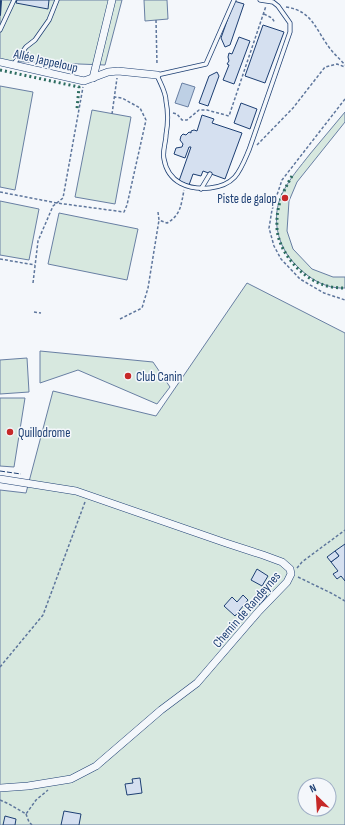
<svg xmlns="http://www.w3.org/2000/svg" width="345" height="825" font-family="'Sofia Sans Condensed',sans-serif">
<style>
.green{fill:#d7e8df;stroke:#687fa3;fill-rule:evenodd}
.water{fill:#bed0e5;stroke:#687fa3}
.building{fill:#d5e0f0;stroke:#1d3f73}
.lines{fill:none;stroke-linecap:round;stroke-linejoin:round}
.service-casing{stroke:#1d3f73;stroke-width:5}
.minor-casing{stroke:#1d3f73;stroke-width:8}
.path{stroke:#5e769c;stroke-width:1.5;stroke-dasharray:3 2;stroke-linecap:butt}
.service{stroke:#f4f7fb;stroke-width:3.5}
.minor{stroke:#f4f7fb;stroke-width:7}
.hedge{stroke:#2c6c60;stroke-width:3;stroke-dasharray:2 3;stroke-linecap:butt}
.fence{stroke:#1d3f73;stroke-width:1;stroke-dasharray:5 2;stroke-linecap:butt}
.wall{stroke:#1d3f73;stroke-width:2}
.poi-dot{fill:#c62828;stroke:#f4f7fb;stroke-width:1.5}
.labels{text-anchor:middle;stroke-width:3;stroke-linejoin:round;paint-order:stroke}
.street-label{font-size:13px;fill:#1d3f73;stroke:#f4f7fb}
.poi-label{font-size:13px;fill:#1d3f73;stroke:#f4f7fb;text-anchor:start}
</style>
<rect width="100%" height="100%" fill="#f4f7fb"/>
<g class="green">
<path d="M0,0H122L105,65L0,61Z"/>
<path d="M144,0H167L168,19L145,21Z"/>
<path d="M0,86L33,92L15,190L0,187Z"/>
<path d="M92,110L131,117L115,204L75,197Z"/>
<path d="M345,112V122L297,182L289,201L287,231L293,249L312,269L333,277H345V288C325,289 308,278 295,264C277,246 271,217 282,194C289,179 300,167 310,154C322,140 333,126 345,112Z"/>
<path d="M0,201L39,209L29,260L0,255Z"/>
<path d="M59,213L138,229L127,280L48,264Z"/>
<path d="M247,283L345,333V825H0V490L26,493L53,391L156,416ZM305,785H329V809H305Z"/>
<path d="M40,351L153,362L170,387L157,404L78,370L40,383Z"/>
<path d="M27,358L29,392L0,394V360Z"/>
<path d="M0,398H25L14,467L0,466Z"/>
</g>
<path class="water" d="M182,83L195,87L188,107L175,103Z"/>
<g class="building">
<path d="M17,0H49L48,9L16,3Z"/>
<path d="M234,1L244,4L230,45L225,47L221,38Z"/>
<path d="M263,25L284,32L265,83L245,76Z"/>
<path d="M239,37L250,41L234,84L223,80L229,65L227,64L229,61L228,57L229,53L232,54Z"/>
<path d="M217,72L219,76L208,106L199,103L209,76Z"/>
<path d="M241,103L257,109L250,129L234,123Z"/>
<path d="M202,115L214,119L212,123L242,133L225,179L203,171L201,176L193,174L189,185L179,181L191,147H189L185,158L174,154L176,148L182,147L183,144L180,140L181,136L183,134L186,135L189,132L191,133V131L194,130L197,131Z"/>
<path d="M345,544V581L341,576L337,579L333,574L338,571L331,562L339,556L335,551Z"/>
<path d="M335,551L339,556L331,562L327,557Z"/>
<path d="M257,569L268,576L262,586L251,580Z"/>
<path d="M262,592L267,596L260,605L256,599Z"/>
<path d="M243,595L248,600L235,616L224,606L232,597L237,602Z"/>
<path d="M140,778L142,793L127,795L125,784L133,783L132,779Z"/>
<path d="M64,811L81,814L79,825H61Z"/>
<path d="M5,816L16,819L15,825H3Z"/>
</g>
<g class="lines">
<g class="service-casing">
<g id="service">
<path d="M234,0L206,64L157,75C160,83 166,92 166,101C168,111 168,124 166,135C166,142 162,152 164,159C168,183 189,190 210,188C236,185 240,171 249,150L290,32V23L278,6L273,2L260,0"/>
<path d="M0,30L14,0"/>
<path d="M13,65L26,47L35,40L49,20L57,0"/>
<path d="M201,189L210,174"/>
</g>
</g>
<g class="minor-casing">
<g id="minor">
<path d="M0,62L84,81L108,72L118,71L157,75"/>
<path d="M93,78L112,0"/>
<path d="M0,479L76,491L226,543L263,555L282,562L290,569L291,574L287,582L259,611L197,683L161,710L96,766L71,779L28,786L0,788"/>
</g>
</g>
<g class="path">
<path d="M286,7C314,11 316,32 332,51C336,56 341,60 345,65"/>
<path d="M264,14L272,18L275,23"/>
<path d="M156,20L157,65"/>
<path d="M345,99L282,180L272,210L269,228L274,246L281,259L300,279L324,293L345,300"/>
<path d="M173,113L177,114L182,120H187L199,110H207L229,116L266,6"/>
<path d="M112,114L117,78"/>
<path d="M257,145L293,108L325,67L337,64L345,67"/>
<path d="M0,192L57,203L124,212L127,205L146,120L140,108L122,98L114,97"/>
<path d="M158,212L159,220L167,223C181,215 181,205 184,190"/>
<path d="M0,259L35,265"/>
<path d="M33,283L38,241L53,206L63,198L83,87"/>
<path d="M34,312L41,313"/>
<path d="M120,319L142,308L148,288L159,220"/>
<path d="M297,568L302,562L345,530"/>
<path d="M298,577L333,594L345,601"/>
<path d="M0,667L43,615L85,502"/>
<path d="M0,800L9,804L26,814L36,800L48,790"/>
<path d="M26,814L29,822L32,825"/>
</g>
<use href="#service" class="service"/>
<use href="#minor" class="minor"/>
<g class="hedge">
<path d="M0,70L79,87L77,109"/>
<path d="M292,176C282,193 276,207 277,228C278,251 300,276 321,284C328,287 337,288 345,288"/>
</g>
<path class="fence" d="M0,471L21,474"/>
<path class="wall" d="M0,15L1,1"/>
</g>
<g class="poi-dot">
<circle cx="285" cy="198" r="4"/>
<circle cx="128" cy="376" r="4"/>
<circle cx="10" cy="432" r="4"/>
</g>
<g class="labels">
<g class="street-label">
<text transform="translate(46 60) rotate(13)" y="5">Allée Jappeloup</text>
<text transform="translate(246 609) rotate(-49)" y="5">Chemin de Randeynes</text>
</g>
<g class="poi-label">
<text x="277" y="203" text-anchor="end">Piste de galop</text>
<text x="136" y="381">Club Canin</text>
<text x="18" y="437">Quillodrome</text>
</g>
</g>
<g transform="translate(317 797) rotate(335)"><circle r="19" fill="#f4f7fb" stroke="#9eadc5"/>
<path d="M0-3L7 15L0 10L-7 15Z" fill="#c62828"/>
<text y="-6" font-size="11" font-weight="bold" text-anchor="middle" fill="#1d3f73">N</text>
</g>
</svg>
